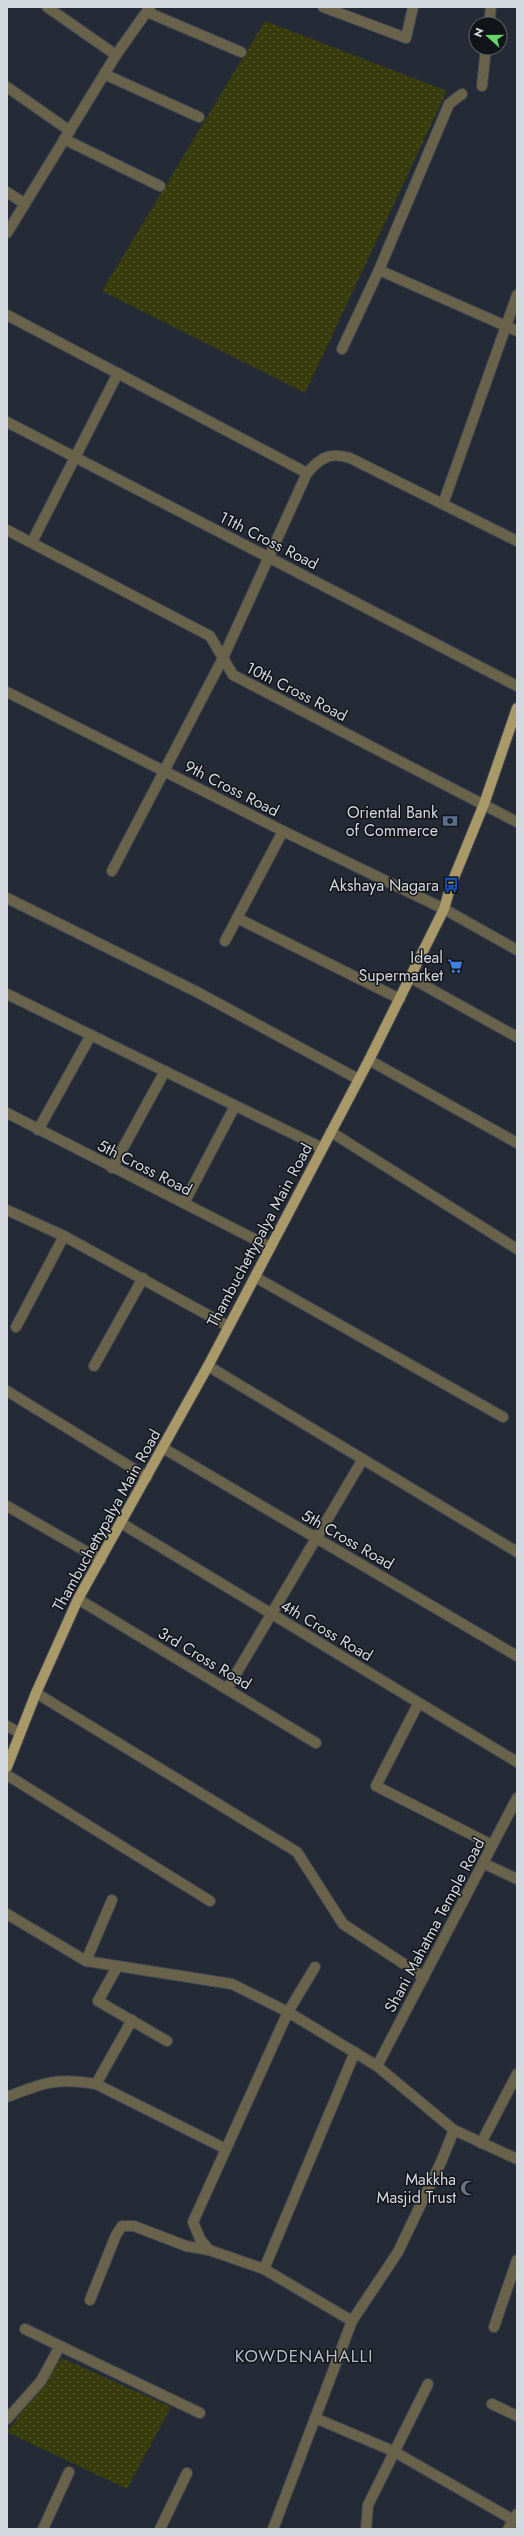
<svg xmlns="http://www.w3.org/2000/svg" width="524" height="2536" font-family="Jost,sans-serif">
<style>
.grass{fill:url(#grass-dots)}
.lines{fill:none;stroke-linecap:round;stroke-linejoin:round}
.minor-casing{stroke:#414751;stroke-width:12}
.major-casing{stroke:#414751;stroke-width:12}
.minor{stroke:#6a634b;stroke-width:10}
.major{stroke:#a99968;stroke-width:10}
.labels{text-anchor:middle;stroke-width:3;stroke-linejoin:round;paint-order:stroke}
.street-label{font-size:16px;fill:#d3d7de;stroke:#111418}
.poi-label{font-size:16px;fill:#d3d7de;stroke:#111418;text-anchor:end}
.neighbourhood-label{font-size:17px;letter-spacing:1px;fill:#b6bfcc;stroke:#111418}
</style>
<defs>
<pattern id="grass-dots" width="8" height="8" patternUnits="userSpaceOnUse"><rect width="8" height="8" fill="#383b0c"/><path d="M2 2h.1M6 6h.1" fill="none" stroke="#54572f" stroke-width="1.8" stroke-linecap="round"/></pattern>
</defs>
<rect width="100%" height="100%" fill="#252b36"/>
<g class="grass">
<path d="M265,21L447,91L305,393L102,291Z"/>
<path d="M62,2358L171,2407L127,2489L7,2432Z"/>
</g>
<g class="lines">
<g class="minor-casing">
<g id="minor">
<path d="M47,7L116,55"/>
<path d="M323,7L406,38L413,7"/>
<path d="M147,12L241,52"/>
<path d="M489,24L491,7"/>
<path d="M104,74L199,117"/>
<path d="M482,86L486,48"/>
<path d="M7,87L70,131"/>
<path d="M64,139L160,186"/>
<path d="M7,192L25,204"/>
<path d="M7,233L116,55L150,7"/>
<path d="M379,270L517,331"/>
<path d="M7,315L307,473"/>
<path d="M342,349L379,270L449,104L462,94"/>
<path d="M7,422L517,686"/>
<path d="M443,504L517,295"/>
<path d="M7,530L210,636L233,675L517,822"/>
<path d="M32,542L118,373"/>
<path d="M7,692L283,831L444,909L517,950"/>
<path d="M112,871L223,658L307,473C321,457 330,452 350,458L517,541"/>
<path d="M7,898L197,992L358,1079"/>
<path d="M237,918L400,999"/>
<path d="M225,941L283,831"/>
<path d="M411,978L517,1037"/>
<path d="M7,994L322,1148"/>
<path d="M369,1060L517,1143"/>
<path d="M7,1113L270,1247"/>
<path d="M38,1130L91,1035"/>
<path d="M331,1132L517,1249"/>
<path d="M112,1168L165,1071"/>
<path d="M184,1203L235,1106"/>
<path d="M7,1210L64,1236L228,1326"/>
<path d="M255,1277L503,1417"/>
<path d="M16,1327L64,1236"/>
<path d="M94,1366L143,1278"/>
<path d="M208,1366L517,1552"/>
<path d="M7,1391L147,1477"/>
<path d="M163,1448L517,1656"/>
<path d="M7,1506L101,1560"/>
<path d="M121,1523L517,1762"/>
<path d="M78,1599L316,1743"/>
<path d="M227,1689L363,1459"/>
<path d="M36,1693L297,1852L343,1924L424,1977"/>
<path d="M418,1704L376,1786L492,1845"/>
<path d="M7,1726L20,1733"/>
<path d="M7,1775L210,1901"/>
<path d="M483,1863L517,1879"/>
<path d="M7,1914L86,1961L232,1984L288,2012L315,1967"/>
<path d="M86,1961L112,1900"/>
<path d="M117,1967L98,2001L167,2041"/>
<path d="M377,2066L517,1798"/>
<path d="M96,2084L132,2020"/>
<path d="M7,2097C43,2083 57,2077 96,2084L226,2149"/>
<path d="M454,2130L517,2159"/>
<path d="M481,2143L517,2074"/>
<path d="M264,2269L355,2052"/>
<path d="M90,2300L116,2235L122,2226H134L186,2246L209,2250"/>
<path d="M494,2327L517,2260"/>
<path d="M25,2329L60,2346"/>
<path d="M492,2404L517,2416"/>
<path d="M315,2418L393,2451L517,2522"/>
<path d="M7,2419L41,2381L60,2346L200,2413"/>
<path d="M43,2529L69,2472"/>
<path d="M160,2529L187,2473"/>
<path d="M273,2529L352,2321L398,2252L441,2162L454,2130L377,2066L288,2012L193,2222L200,2239L209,2250L264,2269L352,2321"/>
<path d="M366,2529L368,2505L428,2384"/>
<path d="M508,2529L517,2514"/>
</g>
</g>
<g class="major-casing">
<path id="major" d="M7,1767L36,1693L78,1599L208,1366L369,1060L444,909L451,885L484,804L517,708"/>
</g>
<use href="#minor" class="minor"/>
<use href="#major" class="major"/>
</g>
<defs>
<g id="bank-bare" transform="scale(1.2)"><path d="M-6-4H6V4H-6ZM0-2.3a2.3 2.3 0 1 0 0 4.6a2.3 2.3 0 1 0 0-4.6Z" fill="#5c6f8a" stroke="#111418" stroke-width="2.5" paint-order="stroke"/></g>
<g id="bus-bare" transform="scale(1.2)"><path d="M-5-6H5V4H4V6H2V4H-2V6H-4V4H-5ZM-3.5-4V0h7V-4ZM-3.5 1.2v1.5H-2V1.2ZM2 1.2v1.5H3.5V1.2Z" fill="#1a4fb4" stroke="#111418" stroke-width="2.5" paint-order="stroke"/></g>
<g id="supermarket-bare" transform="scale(1.2)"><path d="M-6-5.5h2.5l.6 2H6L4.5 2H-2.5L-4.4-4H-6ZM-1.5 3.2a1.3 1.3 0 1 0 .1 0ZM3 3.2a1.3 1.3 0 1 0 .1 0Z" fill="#3f7fe0" stroke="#111418" stroke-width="2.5" paint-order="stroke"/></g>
<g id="mosque-bare" transform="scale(1.2)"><path d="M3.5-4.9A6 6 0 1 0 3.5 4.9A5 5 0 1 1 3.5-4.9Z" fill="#6b7280" stroke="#111418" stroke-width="2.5" paint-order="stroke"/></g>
</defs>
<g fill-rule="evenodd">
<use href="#bank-bare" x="450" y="821"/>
<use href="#bus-bare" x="451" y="885"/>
<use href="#supermarket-bare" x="455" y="966"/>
<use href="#mosque-bare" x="468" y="2188"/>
</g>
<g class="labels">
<g class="street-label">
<text transform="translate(269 540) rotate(27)" y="6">11th Cross Road</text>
<text transform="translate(297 691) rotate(27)" y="6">10th Cross Road</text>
<text transform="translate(232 788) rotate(27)" y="6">9th Cross Road</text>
<text transform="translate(145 1167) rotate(27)" y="6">5th Cross Road</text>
<text transform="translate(259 1235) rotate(-62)" y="6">Thambuchettypalya Main Road</text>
<text transform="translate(106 1520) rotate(-61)" y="6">Thambuchettypalya Main Road</text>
<text transform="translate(348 1539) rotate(30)" y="6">5th Cross Road</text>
<text transform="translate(327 1630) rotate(31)" y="6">4th Cross Road</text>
<text transform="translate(205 1658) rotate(31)" y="6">3rd Cross Road</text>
<text transform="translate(434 1925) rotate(-62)" y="6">Shani Mahatma Temple Road</text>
</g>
<g class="poi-label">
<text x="438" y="818">Oriental Bank<tspan x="438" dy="18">of Commerce</tspan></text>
<text x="439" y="891">Akshaya Nagara</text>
<text x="443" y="963">Ideal<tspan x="443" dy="18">Supermarket</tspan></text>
<text x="456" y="2185">Makkha<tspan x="456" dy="18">Masjid Trust</tspan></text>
</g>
<g class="neighbourhood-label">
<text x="304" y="2362">KOWDENAHALLI</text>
</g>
</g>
<rect width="524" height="2536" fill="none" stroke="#d3d7de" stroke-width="16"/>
<g transform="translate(488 36) rotate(291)"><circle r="19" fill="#111418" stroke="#5f6267"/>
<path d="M0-3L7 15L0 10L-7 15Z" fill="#66d466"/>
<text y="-6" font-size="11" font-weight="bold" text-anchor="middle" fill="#d3d7de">N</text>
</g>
</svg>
